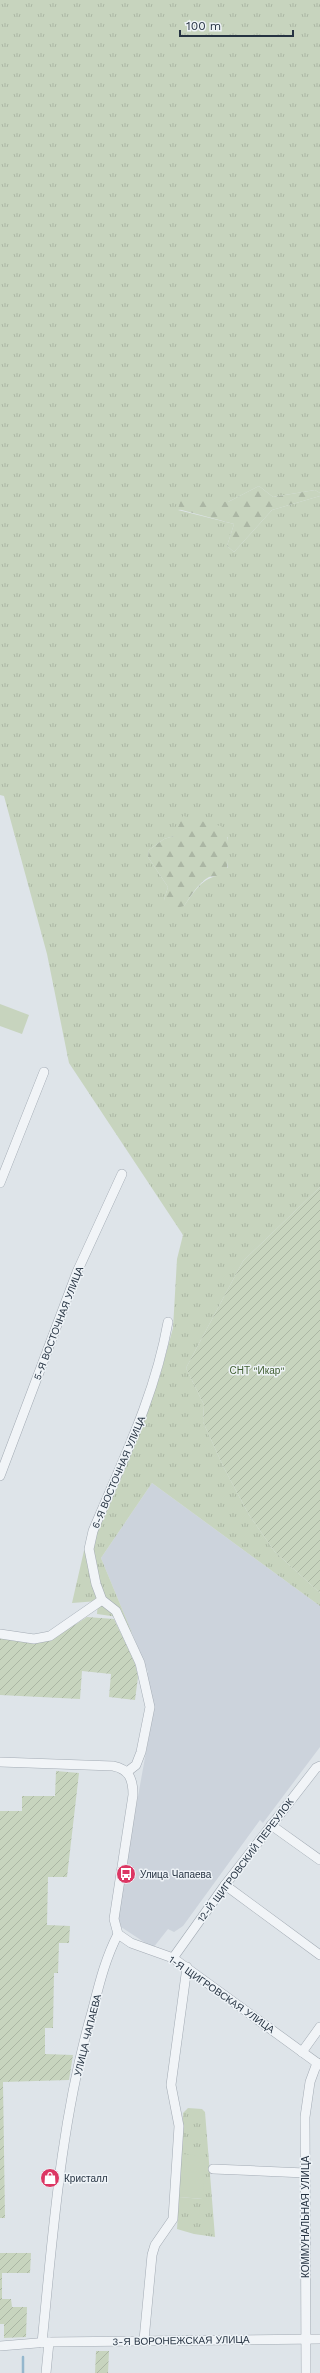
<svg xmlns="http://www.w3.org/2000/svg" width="320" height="2373" font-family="'Work Sans',sans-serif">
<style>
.built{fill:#ccd3dc}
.grass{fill:url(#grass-tufts);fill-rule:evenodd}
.forest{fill:url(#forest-firs)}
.garden{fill:url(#garden-furrows)}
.pitch{fill:#c7d4be}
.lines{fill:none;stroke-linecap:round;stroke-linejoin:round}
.stream{stroke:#95b7cd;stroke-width:2.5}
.minor-casing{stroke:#a3abb4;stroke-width:10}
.minor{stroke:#f1f4f7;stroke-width:9}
.labels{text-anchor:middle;stroke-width:3;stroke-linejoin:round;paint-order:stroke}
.street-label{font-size:10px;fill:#263342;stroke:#eef3f7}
.park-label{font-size:10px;fill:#405f32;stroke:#eef3f7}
.poi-label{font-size:10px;fill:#263342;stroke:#eef3f7;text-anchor:start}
</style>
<defs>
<pattern id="grass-tufts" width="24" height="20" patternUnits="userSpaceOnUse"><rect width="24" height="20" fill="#c7d4be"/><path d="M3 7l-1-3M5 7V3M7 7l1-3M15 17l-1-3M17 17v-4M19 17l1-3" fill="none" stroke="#abb6a4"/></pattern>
<pattern id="forest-firs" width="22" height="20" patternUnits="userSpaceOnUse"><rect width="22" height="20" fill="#c7d4be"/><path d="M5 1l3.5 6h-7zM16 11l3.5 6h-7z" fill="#abb6a4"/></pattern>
<pattern id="garden-furrows" width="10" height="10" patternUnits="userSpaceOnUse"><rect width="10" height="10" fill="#c7d4be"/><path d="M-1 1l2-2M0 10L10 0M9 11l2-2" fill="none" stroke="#abb6a4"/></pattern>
</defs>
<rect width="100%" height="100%" fill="#dee4e9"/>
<path class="built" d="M152,1483L320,1606V1747L263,1823L260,1820L183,1926L174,1932L168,1929L153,1948L115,1923L154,1708L143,1681L148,1672L101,1558Z"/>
<g class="grass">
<path d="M0,0H320V493L315,490L273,497L259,486L228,502L178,510L234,524L227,546L234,552L272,510L320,496V1187L243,1261L186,1368L204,1405L203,1422L224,1468L249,1515L275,1552L320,1593V1606L152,1483L101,1558L132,1633L118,1617L97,1614L98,1601L72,1603L86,1542L103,1496L138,1432L159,1379L173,1328L177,1259L183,1235L69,1063L47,954L4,796L0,795ZM174,836L228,837L226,849L228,867L221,875C201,878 195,891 184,906L164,900L168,887L148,857L149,850L164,839Z"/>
<path d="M188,2108L202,2109L205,2112L215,2237L194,2234L177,2229L179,2197L202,2199L181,2154L183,2113Z"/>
</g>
<g class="forest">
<path d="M259,486L273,497L315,490L320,493V496L272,510L234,552L227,546L234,524L178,509L181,499L228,502Z"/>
<path d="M183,816L224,827L227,832C228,838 229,869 226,872C222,878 214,875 209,877C198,883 191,896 184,906L173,909L167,906L164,900L168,887L148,857L149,850L164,839L174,836Z"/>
</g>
<g class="garden">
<path d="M320,1187V1593L275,1552L249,1515L224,1468L203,1422L204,1405L186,1368L243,1261Z"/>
<path d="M87,1617L114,1619L135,1663L138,1677L135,1700L109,1697L111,1674L82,1671L80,1699L0,1695V1638L51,1640Z"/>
<path d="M56,1771L79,1773L67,1877H48L47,1925L70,1926L69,1943H59L58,1973H54L53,2028H45V2054L73,2055L69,2080L3,2082L5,2218H0V1811H22V1796H55Z"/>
<path d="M0,2253H31L30,2273H2V2299H11L12,2307H27L26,2337L4,2338V2324H0Z"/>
<path d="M96,2351H109L108,2373H95Z"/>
</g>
<g class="pitch">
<path d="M0,1004L29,1015L22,1034L0,1026Z"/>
<path d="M181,2154L205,2156L203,2199L179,2197Z"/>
</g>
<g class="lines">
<path class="stream" d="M23,2373V2357"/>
<g class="minor-casing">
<g id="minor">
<path d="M0,1183L44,1072"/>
<path d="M0,1476L77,1272L122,1174"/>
<path d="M0,1634L34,1639L50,1636L102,1600"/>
<path d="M0,1762L113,1766C129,1769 133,1779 133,1795L114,1919L118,1934L131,1943L173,1958L320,2065"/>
<path d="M127,1772L136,1765L141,1752L150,1707L140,1663L116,1611L102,1600L96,1584L89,1549L93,1531C122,1462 155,1396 168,1322"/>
<path d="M271,1825L320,1860"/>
<path d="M225,1885L320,1955"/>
<path d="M173,1958L225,1885L316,1768L320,1766"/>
<path d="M302,2052L320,2027"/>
<path d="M213,2169L305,2173"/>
<path d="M144,2340L152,2255L155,2245L173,2219L179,2126L171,2085L187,1967"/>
<path d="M42,2343C53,2232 61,2119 92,2012C99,1985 105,1959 118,1934"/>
<path d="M0,2346L49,2342L320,2339"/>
<path d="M46,2373L49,2342"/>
<path d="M306,2373L305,2117L310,2082L317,2063"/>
</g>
</g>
<use href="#minor" class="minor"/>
</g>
<defs>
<g id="bus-disc" transform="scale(1)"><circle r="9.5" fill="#dc3663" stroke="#eef3f7"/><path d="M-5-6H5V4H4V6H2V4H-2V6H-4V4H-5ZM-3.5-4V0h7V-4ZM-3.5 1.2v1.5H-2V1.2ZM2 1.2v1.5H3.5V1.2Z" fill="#fff"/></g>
<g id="shop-disc" transform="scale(1)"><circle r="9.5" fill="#dc3663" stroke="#eef3f7"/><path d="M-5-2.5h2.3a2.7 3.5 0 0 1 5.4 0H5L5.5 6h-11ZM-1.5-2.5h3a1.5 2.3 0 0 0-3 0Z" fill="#fff"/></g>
</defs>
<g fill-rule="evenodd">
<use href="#bus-disc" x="126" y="1874"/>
<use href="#shop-disc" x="50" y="2178"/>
</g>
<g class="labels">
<g class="street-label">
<text transform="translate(58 1323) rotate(-69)" y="4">5-Я ВОСТОЧНАЯ УЛИЦА</text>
<text transform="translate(118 1472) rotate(-67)" y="4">6-Я ВОСТОЧНАЯ УЛИЦА</text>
<text transform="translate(245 1860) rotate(-53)" y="4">12-Й ЩИГРОВСКИЙ ПЕРЕУЛОК</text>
<text transform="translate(222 1994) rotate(35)" y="4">1-Я ЩИГРОВСКАЯ УЛИЦА</text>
<text transform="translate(87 2035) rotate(-76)" y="4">УЛИЦА ЧАПАЕВА</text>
<text transform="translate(305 2217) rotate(-90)" y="4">КОММУНАЛЬНАЯ УЛИЦА</text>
<text transform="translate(181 2340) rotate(-1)" y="4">3-Я ВОРОНЕЖСКАЯ УЛИЦА</text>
</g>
<g class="park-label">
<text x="257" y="1374">СНТ "Икар"</text>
</g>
<g class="poi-label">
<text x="140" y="1878">Улица Чапаева</text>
<text x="64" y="2182">Кристалл</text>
</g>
</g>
<path d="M180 30v6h113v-6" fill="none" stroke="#263342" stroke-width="2"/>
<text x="186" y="30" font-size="12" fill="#263342" stroke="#eef3f7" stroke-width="3" paint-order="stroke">100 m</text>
</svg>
